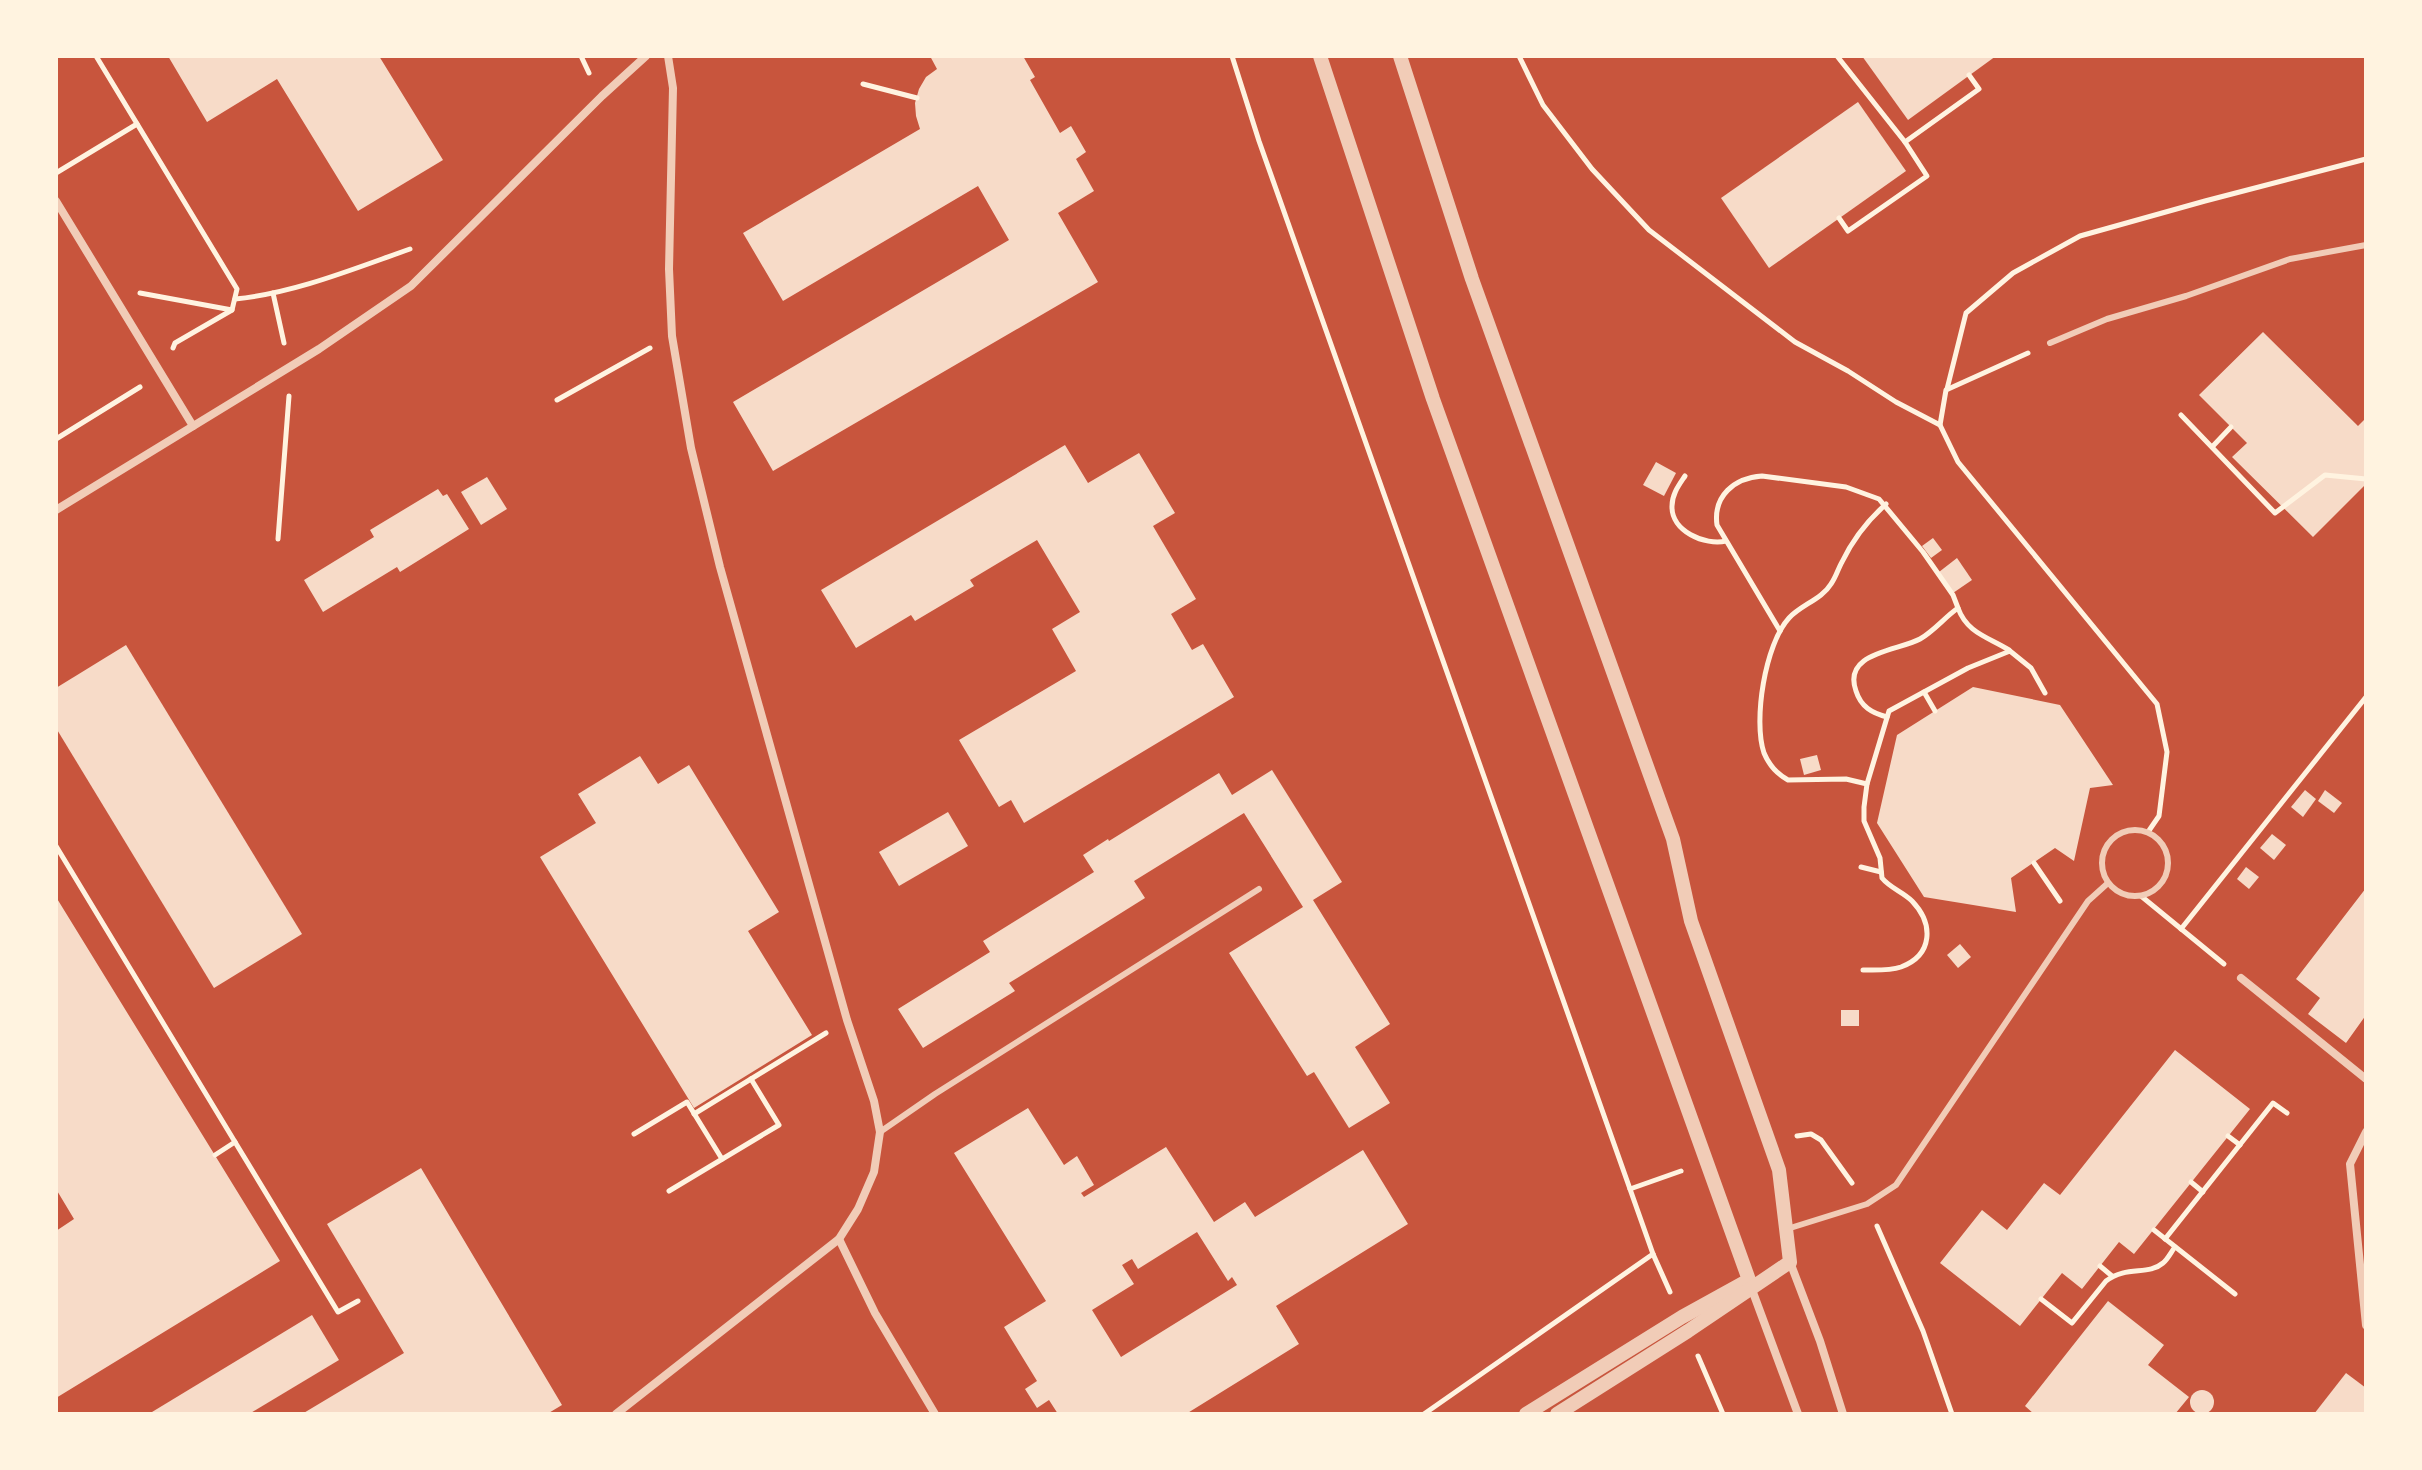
<svg xmlns="http://www.w3.org/2000/svg" width="2422" height="1470" font-family="'Noto Serif',serif">
<style>
.building{fill:#f7dbc8;fill-rule:evenodd}
.lines{fill:none;stroke-linecap:round;stroke-linejoin:round}
.path{stroke:#fff3e0;stroke-width:5}
.service{stroke:#f1ccb7;stroke-width:6}
.minor{stroke:#f1ccb7;stroke-width:8}
.tertiary{stroke:#f1ccb7;stroke-width:14}
</style>
<rect width="100%" height="100%" fill="#c8553d"/>
<g class="building">
<path d="M168,56H379L443,160L358,211L277,79L207,122Z"/>
<path d="M930,56H1023L1035,77L1030,80L1060,133L1071,126L1086,152L1076,159L1094,191L1058,213L1098,282L773,471L733,402L1009,240L978,186L783,301L743,233L920,129L916,116L915,103L919,89L926,77L937,69Z"/>
<path d="M1862,56H1996L1908,120Z"/>
<path d="M1858,102L1906,171L1769,268L1721,198Z"/>
<path d="M2263,332L2358,426L2366,418V484L2313,537L2232,457L2247,443L2199,395Z"/>
<path d="M1065,445L1088,483L1139,453L1175,513L1153,526L1196,599L1171,614L1192,650L1203,644L1234,697L1024,823L1011,800L999,807L959,740L1076,671L1052,629L1080,612L1037,540L970,580L974,586L915,621L911,615L856,648L821,590Z"/>
<path d="M1656,462L1676,473L1664,496L1643,485Z"/>
<path d="M487,477L507,509L481,525L461,492Z"/>
<path d="M438,489L443,496L447,494L469,529L400,572L397,567L323,612L304,580L374,537L370,530Z"/>
<path d="M1933,538L1942,550L1931,558L1922,546Z"/>
<path d="M1957,558L1972,580L1953,593L1939,572Z"/>
<path d="M126,645L302,934L214,988L56,728V688Z"/>
<path d="M1973,687L2060,705L2113,785L2090,788L2074,861L2055,848L2011,878L2016,912L1924,897L1877,823L1897,735Z"/>
<path d="M1817,755L1821,770L1804,775L1800,759Z"/>
<path d="M640,756L658,784L689,765L779,912L748,931L812,1035L694,1108L540,857L596,823L578,794Z"/>
<path d="M1272,770L1342,882L1313,900L1390,1024L1355,1047L1390,1103L1349,1128L1314,1072L1307,1076L1229,953L1303,907L1244,813L1134,881L1145,898L1009,983L1015,991L923,1048L898,1009L990,952L983,941L1094,872L1083,855L1108,839L1109,841L1219,773L1232,795Z"/>
<path d="M2305,790L2316,799L2303,817L2291,807Z"/>
<path d="M2325,790L2342,803L2334,813L2318,801Z"/>
<path d="M948,812L968,846L899,886L879,852Z"/>
<path d="M2272,834L2286,845L2274,860L2260,848Z"/>
<path d="M2246,867L2259,877L2249,889L2237,879Z"/>
<path d="M2366,888V1015L2346,1043L2308,1014L2320,998L2296,979Z"/>
<path d="M56,897L280,1261L56,1398V1231L74,1219L56,1189Z"/>
<path d="M1960,944L1971,957L1958,968L1947,955Z"/>
<rect x="1841" y="1010" width="18" height="16"/>
<path d="M2175,1050L2250,1109L2134,1254L2119,1242L2082,1289L2062,1273L2020,1326L1940,1263L1982,1210L2007,1230L2044,1183L2060,1195Z"/>
<path d="M1028,1108L1064,1165L1077,1156L1094,1185L1081,1193L1084,1197L1166,1147L1214,1222L1245,1202L1255,1217L1363,1150L1408,1224L1276,1306L1299,1344L1186,1414H1058L1049,1400L1037,1408L1025,1389L1037,1381L1004,1327L1046,1301L954,1153ZM1197,1232L1228,1281L1232,1277L1237,1285L1121,1357L1092,1310L1134,1284L1122,1265L1132,1259L1138,1269Z"/>
<path d="M421,1168L562,1405L547,1414H302L404,1353L327,1224Z"/>
<path d="M2108,1301L2164,1345L2148,1365L2189,1397L2175,1414H2034L2025,1406Z"/>
<path d="M312,1315L339,1360L249,1414H153L152,1412Z"/>
<path d="M2346,1373L2366,1388V1414H2314Z"/>
<circle cx="2202" cy="1402" r="12"/>
</g>
<g class="lines">
<g class="path">
<path d="M96,56L237,289L232,310L175,343L173,348"/>
<path d="M581,56L589,73"/>
<path d="M1232,56L1259,141L1653,1254L1670,1292"/>
<path d="M1519,56L1543,105L1592,169L1649,230L1795,342L1848,371L1896,402L1940,425"/>
<path d="M1837,56L1905,142L1927,176L1848,231L1839,218"/>
<path d="M863,84L917,98"/>
<path d="M1905,142L1979,89L1969,75"/>
<path d="M56,173L137,124"/>
<path d="M140,293L232,310"/>
<path d="M273,293L284,343"/>
<path d="M235,299C295,293 353,269 410,249"/>
<path d="M2028,353L1946,390L1940,425L1958,462L2157,704L2167,752L2159,816L2148,832"/>
<path d="M1947,389L1966,313L2013,273L2080,236L2205,201L2366,159"/>
<path d="M557,400L650,348"/>
<path d="M2181,415L2275,513L2325,475L2366,479"/>
<path d="M56,439L140,387"/>
<path d="M2212,447L2231,427"/>
<path d="M1685,476C1679,485 1672,494 1672,506C1671,531 1705,546 1726,541"/>
<path d="M278,539L289,396"/>
<path d="M1958,608C1967,633 1988,637 2009,650"/>
<path d="M1780,631L1717,525C1713,496 1734,478 1762,476L1846,487L1879,499L1923,552L1953,595L1958,608C1945,617 1934,631 1920,639C1898,651 1842,652 1856,691C1861,707 1872,713 1887,717"/>
<path d="M1924,692L1935,711"/>
<path d="M1867,784L1846,779L1788,780C1777,774 1769,765 1764,753C1753,721 1765,644 1789,618C1801,605 1822,599 1831,584C1836,577 1838,569 1842,562C1853,539 1867,521 1886,504"/>
<path d="M56,846L235,1142"/>
<path d="M2034,863L2060,901"/>
<path d="M1861,867L1881,872"/>
<path d="M2141,896L2224,964"/>
<path d="M2181,929L2366,697"/>
<path d="M1863,970C1875,970 1889,971 1901,967C1933,955 1934,924 1912,901C1903,892 1890,888 1882,878L1880,858L1864,821V807L1867,784L1889,711L1968,668L2010,651L2031,668L2045,693"/>
<path d="M694,1114L826,1033"/>
<path d="M634,1134L687,1102L722,1159"/>
<path d="M1797,1136L1811,1134L1821,1140L1852,1183"/>
<path d="M2228,1136L2240,1145"/>
<path d="M215,1155L235,1142L338,1312L358,1301"/>
<path d="M2191,1182L2203,1192"/>
<path d="M1630,1189L1681,1171"/>
<path d="M669,1191L779,1125L751,1079"/>
<path d="M1877,1226L1923,1331L1952,1414"/>
<path d="M2154,1230L2235,1294"/>
<path d="M2165,1239L2273,1103L2287,1113"/>
<path d="M2100,1266L2112,1276"/>
<path d="M2041,1299L2072,1323L2106,1281C2127,1265 2148,1276 2163,1263C2168,1259 2171,1252 2175,1247"/>
<path d="M1698,1356L1723,1414"/>
<path d="M1424,1414L1653,1254"/>
</g>
<g class="service">
<path d="M2050,343L2107,319L2186,296L2290,259L2366,245"/>
<circle cx="2135" cy="863" r="33"/>
<path d="M880,1132L935,1094L1259,889"/>
<path d="M1787,1229L1867,1204L1896,1185L2088,901L2108,883"/>
</g>
<g class="minor">
<path d="M56,201L193,426"/>
<path d="M56,510L319,349L411,286L602,96L646,56"/>
<path d="M2241,978L2366,1079"/>
<path d="M2366,1132L2350,1164L2366,1325"/>
<path d="M839,1239L875,1313L935,1414"/>
<path d="M1787,1263L1790,1262L1820,1341L1843,1414"/>
<path d="M1751,1287L1798,1414"/>
<path d="M616,1414L839,1239L858,1209L874,1172L880,1132L874,1101L847,1020L720,567L691,448L672,336L669,269L673,88L668,56"/>
</g>
<g class="tertiary">
<path d="M1320,56L1433,399L1749,1280L1682,1317L1526,1414"/>
<path d="M1400,56L1472,279L1673,839L1691,921L1779,1170L1790,1262L1688,1331L1557,1414"/>
</g>
</g>
<rect width="2422" height="1470" fill="none" stroke="#fff3e0" stroke-width="116"/>
</svg>
